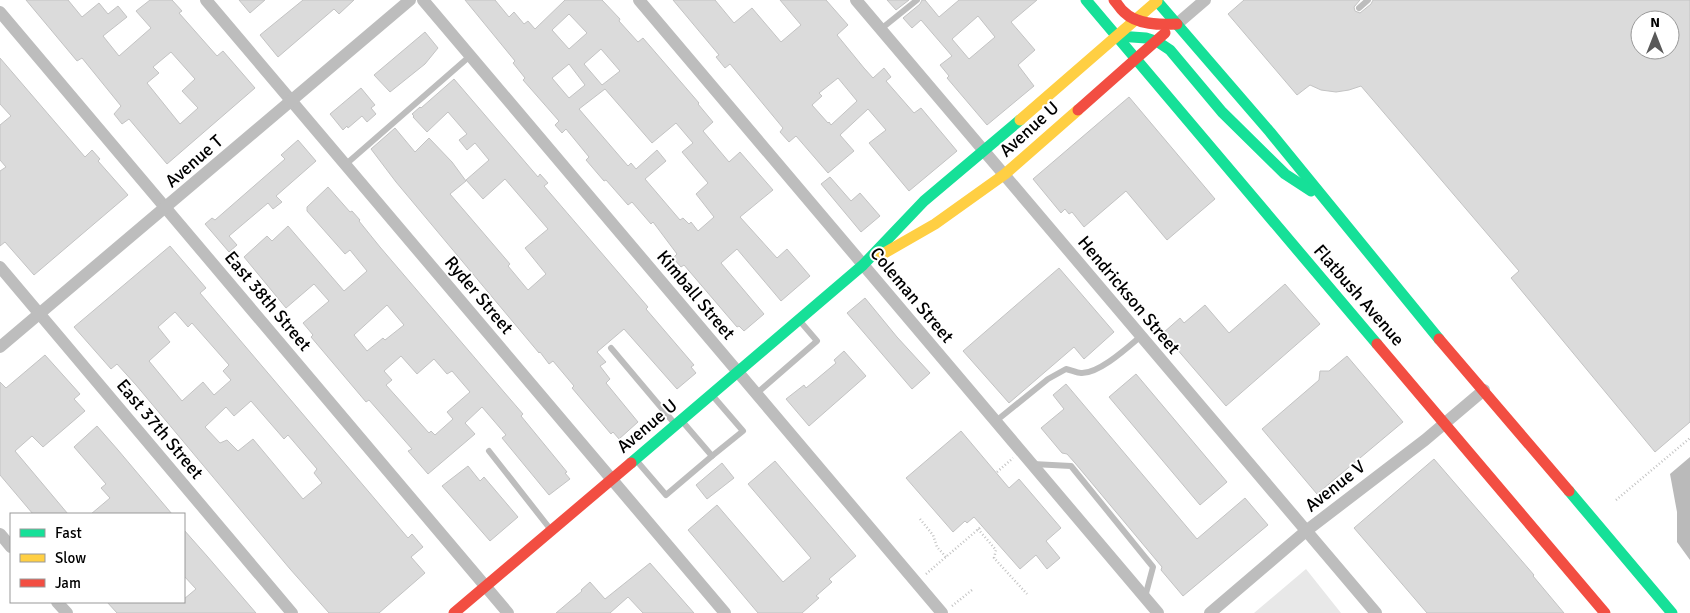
<svg xmlns="http://www.w3.org/2000/svg" width="1690" height="613" font-family="Signika,sans-serif">
<style>
.green{fill:#e8e8e8}
.water{fill:#bababa}
.building{fill:#dbdbdb;stroke:#c3c3c3;fill-rule:evenodd}
.lines{fill:none;stroke-linecap:round;stroke-linejoin:round}
.path{stroke:#c2c2c2;stroke-width:2.5;stroke-dasharray:1 2.5;stroke-linecap:butt}
.lane{stroke:#bdbdbd;stroke-width:6}
.street{stroke:#bdbdbd;stroke-width:12}
.fast{stroke:#16e098;stroke-width:11}
.slow{stroke:#ffcf43;stroke-width:11}
.jam{stroke:#f24e42;stroke-width:11}
.labels{text-anchor:middle;stroke-width:4;stroke-linejoin:round;paint-order:stroke}
.street-label{font-size:18px;fill:#000;stroke:#fff}
</style>
<rect width="100%" height="100%" fill="#fff"/>
<path class="green" d="M1306,569L1341,613H1254Z"/>
<path class="water" d="M1690,457V560L1677,542V512L1670,474Z"/>
<g class="building">
<path d="M26,0H68L82,17L99,3L108,14L118,6L127,17L103,36L119,56L151,28L136,11L150,0H172L182,11L179,13L217,56L223,51L255,88L167,164L129,119L122,124L114,114L121,106L82,58L77,61ZM171,52L195,79L182,91L198,108L180,124L147,83L159,73L153,67Z"/>
<path d="M239,0H265L250,13Z"/>
<path d="M303,0H354L339,14L334,9L278,57L260,35Z"/>
<path d="M465,0H495L509,17L514,12L524,24L528,21L535,29L565,0H602L620,19L619,21L638,42L643,38L699,103L698,104L713,122L703,131L729,162L740,152L773,190L740,217L777,258L787,249L810,276L781,301L737,249L721,263L764,314L744,331L739,326L737,327L684,265L681,267L673,258L677,254L653,222L651,224L632,202L628,205L606,180L604,181L586,160L589,157L566,129L562,133L555,125L559,121L523,80L525,78L513,63L515,61ZM569,14L587,33L569,49L552,30ZM601,49L620,71L602,85L584,64ZM569,64L585,85L569,98L552,78ZM605,89L652,143L676,123L693,143L682,152L708,183L696,194L714,217L698,231L691,222L689,224L683,218L680,220L645,179L666,161L657,150L636,169L631,163L628,166L579,109Z"/>
<path d="M673,0H715L734,23L752,8L781,42L801,25L780,0H826L848,25L837,35L864,68L873,78L884,68L891,77L886,81L914,113L921,108L957,151L909,191L869,143L886,130L868,109L840,135L854,151L828,173L796,136L789,142L780,132L783,128L730,64L725,68L716,57L719,55ZM838,78L857,101L831,125L829,122L828,123L812,105L822,96L819,93Z"/>
<path d="M887,0H909L896,10Z"/>
<path d="M922,0H925L939,17L959,0H1037L1011,22L1035,50L1018,65L1034,86L987,125L947,78L949,76L940,65L952,56L921,20L912,28L903,18L920,4ZM978,16L995,37L969,59L952,39Z"/>
<path d="M1244,0H1360L1354,7L1355,11L1360,13L1371,4L1373,0H1690V422L1655,452L1511,278L1519,271L1361,86L1349,90L1336,92L1321,90L1310,85L1297,95L1228,14ZM1640,20H1670V50H1640Z"/>
<path d="M425,32L438,48L425,64L390,92L374,75Z"/>
<path d="M0,58L85,157L92,150L100,159L98,161L128,195L34,275L5,242L0,246V171L6,167L0,160V125L11,116L0,104Z"/>
<path d="M454,79L538,177L540,174L548,183L544,186L648,307L646,309L694,365L691,367L696,373L677,389L624,329L597,352L606,362L600,366L610,379L606,383L638,422L619,439L613,432L611,434L572,388L574,386L553,361L549,364L540,352L539,353L396,182L371,149L395,128L415,152L429,138L452,162L466,181L450,194L510,264L508,266L528,290L546,274L525,248L548,229L505,179L483,199L466,180L489,160L475,143L467,150L459,140L467,134L448,112L427,132L413,117L414,116L412,114L420,107L421,108Z"/>
<path d="M361,88L375,105L371,108L376,114L367,122L362,116L348,128L347,126L343,130L330,114Z"/>
<path d="M1129,97L1215,199L1167,240L1126,191L1084,227L1072,212L1069,214L1065,209L1061,213L1033,179Z"/>
<path d="M298,140L316,161L276,196L282,202L273,209L268,203L229,236L237,245L229,252L205,224L212,218L215,220L285,159L281,155Z"/>
<path d="M830,177L851,201L860,193L880,216L861,232L821,184Z"/>
<path d="M328,187L350,212L352,211L360,220L359,221L380,247L504,392L523,414L521,416L567,472L565,473L570,479L549,495L502,438L506,435L482,407L465,423L475,434L428,474L408,451L412,449L369,400L366,402L311,337L313,335L303,323L329,301L314,284L286,308L244,257L267,236L272,241L288,226L344,291L367,271L350,250L345,254L307,211V207ZM387,305L404,325L385,340L383,338L367,351L354,335ZM401,356L417,374L434,359L447,374L452,371L470,392L447,412L453,419L435,435L431,431L429,433L386,385L392,380L384,371Z"/>
<path d="M170,246L206,288L200,293L408,538L412,534L423,547L411,557L425,573L379,613H329L290,569L136,385L117,364L111,369L74,327ZM175,312L188,327L192,323L229,365L223,371L231,380L214,395L203,382L182,401L149,361L170,342L158,327ZM251,401L284,439L288,435L317,469L314,473L322,483L303,499L253,439L238,451L227,440L220,443L205,427L226,407L234,416Z"/>
<path d="M1059,268L1114,332L1084,359L1074,347L1009,403L963,351Z"/>
<path d="M1285,284L1320,324L1226,406L1163,333L1180,318L1184,323L1205,305L1229,333Z"/>
<path d="M865,298L897,337L930,373L912,389L847,313Z"/>
<path d="M844,351L866,376L809,426L786,399L804,385L806,388L836,363L834,360Z"/>
<path d="M45,355L80,394L74,399L85,411L43,447L32,436L15,451L68,514H33L0,475V382L6,388Z"/>
<path d="M1347,356L1403,422L1317,494L1262,429L1319,380L1320,371H1329Z"/>
<path d="M1136,374L1227,482L1200,505L1109,397Z"/>
<path d="M1066,384L1197,539L1245,498L1268,525L1183,596L1161,570L1162,567L1075,463L1067,454L1062,453L1041,428L1064,409L1053,395Z"/>
<path d="M97,426L118,450L172,514H91L110,498L101,488L106,484L74,447Z"/>
<path d="M961,431L1009,488L1019,479L1061,528L1046,541L1060,558L1047,569L1036,555L1020,569L974,517L967,523L965,521L953,532L906,478Z"/>
<path d="M1434,459L1534,575L1533,576L1564,613H1427L1354,528Z"/>
<path d="M775,461L856,556L829,579L832,582L816,596L819,598L802,613H758L688,530L717,505L783,582L811,558L748,484Z"/>
<path d="M722,463L734,478L707,499L696,485Z"/>
<path d="M468,466L480,481L484,477L518,517L490,541L442,486Z"/>
<path d="M184,530L207,556L256,613H117L107,602H184V599L196,589L184,576Z"/>
<path d="M650,563L694,613H643L628,597L610,613H556L582,591L581,590L590,582L605,599Z"/>
</g>
<g class="lines">
<g class="path">
<path d="M997,472L1013,458"/>
<path d="M1616,500L1690,438"/>
<path d="M920,519L933,535L937,547L946,557"/>
<path d="M978,529L996,550L994,558L1027,594"/>
<path d="M926,574L982,526"/>
<path d="M952,606L972,590"/>
</g>
<g class="lane">
<path d="M1359,8L1368,0"/>
<path d="M881,29L917,0"/>
<path d="M345,165L470,56"/>
<path d="M611,348L675,424"/>
<path d="M756,394L817,341L799,320"/>
<path d="M996,421L1048,379L1066,369C1071,370 1077,373 1081,373C1099,374 1128,347 1141,336"/>
<path d="M489,451L551,530"/>
<path d="M712,456L743,431L712,395"/>
<path d="M636,460L666,495L712,456L682,421"/>
<path d="M1033,464L1071,466L1153,567L1145,597"/>
</g>
<g class="street">
<path d="M206,0L725,613"/>
<path d="M423,0L942,613"/>
<path d="M639,0L1158,613"/>
<path d="M856,0L1376,613"/>
<path d="M0,12L508,613"/>
<path d="M1177,24L1205,0"/>
<path d="M0,267L292,613"/>
<path d="M0,347L410,0"/>
<path d="M0,534L11,547"/>
<path d="M57,602L67,613"/>
<path d="M1210,613L1306,531L1425,440L1484,390"/>
</g>
<g class="fast">
<path d="M1086,0L1377,344"/>
<path d="M1156,0L1270,132L1439,339"/>
<path d="M1118,36L1146,38L1158,42L1170,50L1222,112L1285,174L1311,191"/>
<path d="M631,463L863,265L924,201L1020,120"/>
<path d="M1569,491L1672,613"/>
</g>
<g class="slow">
<path d="M1020,120L1157,1"/>
<path d="M881,255L935,224L1005,174L1078,110"/>
</g>
<g class="jam">
<path d="M1114,0C1118,4 1120,9 1124,12C1137,25 1160,25 1177,24"/>
<path d="M1078,110L1165,33"/>
<path d="M1439,339L1569,491"/>
<path d="M1377,344L1605,613"/>
<path d="M454,613L631,463"/>
</g>
</g>
<g class="labels">
<g class="street-label">
<text transform="translate(1029 129) rotate(-42)" y="6">Avenue U</text>
<text transform="translate(194 161) rotate(-41)" y="6">Avenue T</text>
<text transform="translate(479 295) rotate(50)" y="6">Ryder Street</text>
<text transform="translate(696 295) rotate(50)" y="6">Kimball Street</text>
<text transform="translate(912 295) rotate(50)" y="6">Coleman Street</text>
<text transform="translate(1129 295) rotate(50)" y="6">Hendrickson Street</text>
<text transform="translate(1359 295) rotate(49)" y="6">Flatbush Avenue</text>
<text transform="translate(268 301) rotate(50)" y="6">East 38th Street</text>
<text transform="translate(647 426) rotate(-40)" y="6">Avenue U</text>
<text transform="translate(160 429) rotate(50)" y="6">East 37th Street</text>
<text transform="translate(1335 486) rotate(-38)" y="6">Avenue V</text>
</g>
</g>
<rect x="10" y="513" width="175" height="90" fill="#ffffff" stroke="#999999"/>
<rect x="20" y="529" width="25" height="8" fill="#16e098" stroke="#999999"/>
<text x="55" y="538" font-size="15" fill="#000000">Fast</text>
<rect x="20" y="554" width="25" height="8" fill="#ffcf43" stroke="#999999"/>
<text x="55" y="563" font-size="15" fill="#000000">Slow</text>
<rect x="20" y="579" width="25" height="8" fill="#f24e42" stroke="#999999"/>
<text x="55" y="588" font-size="15" fill="#000000">Jam</text>
<g transform="translate(1655 35)"><circle r="24" fill="#ffffff" stroke="#999999"/>
<path d="M0-4L9 19L0 12L-9 19Z" fill="#595959"/>
<text y="-8" font-size="14" font-weight="bold" text-anchor="middle" fill="#000000">N</text>
</g>
</svg>
